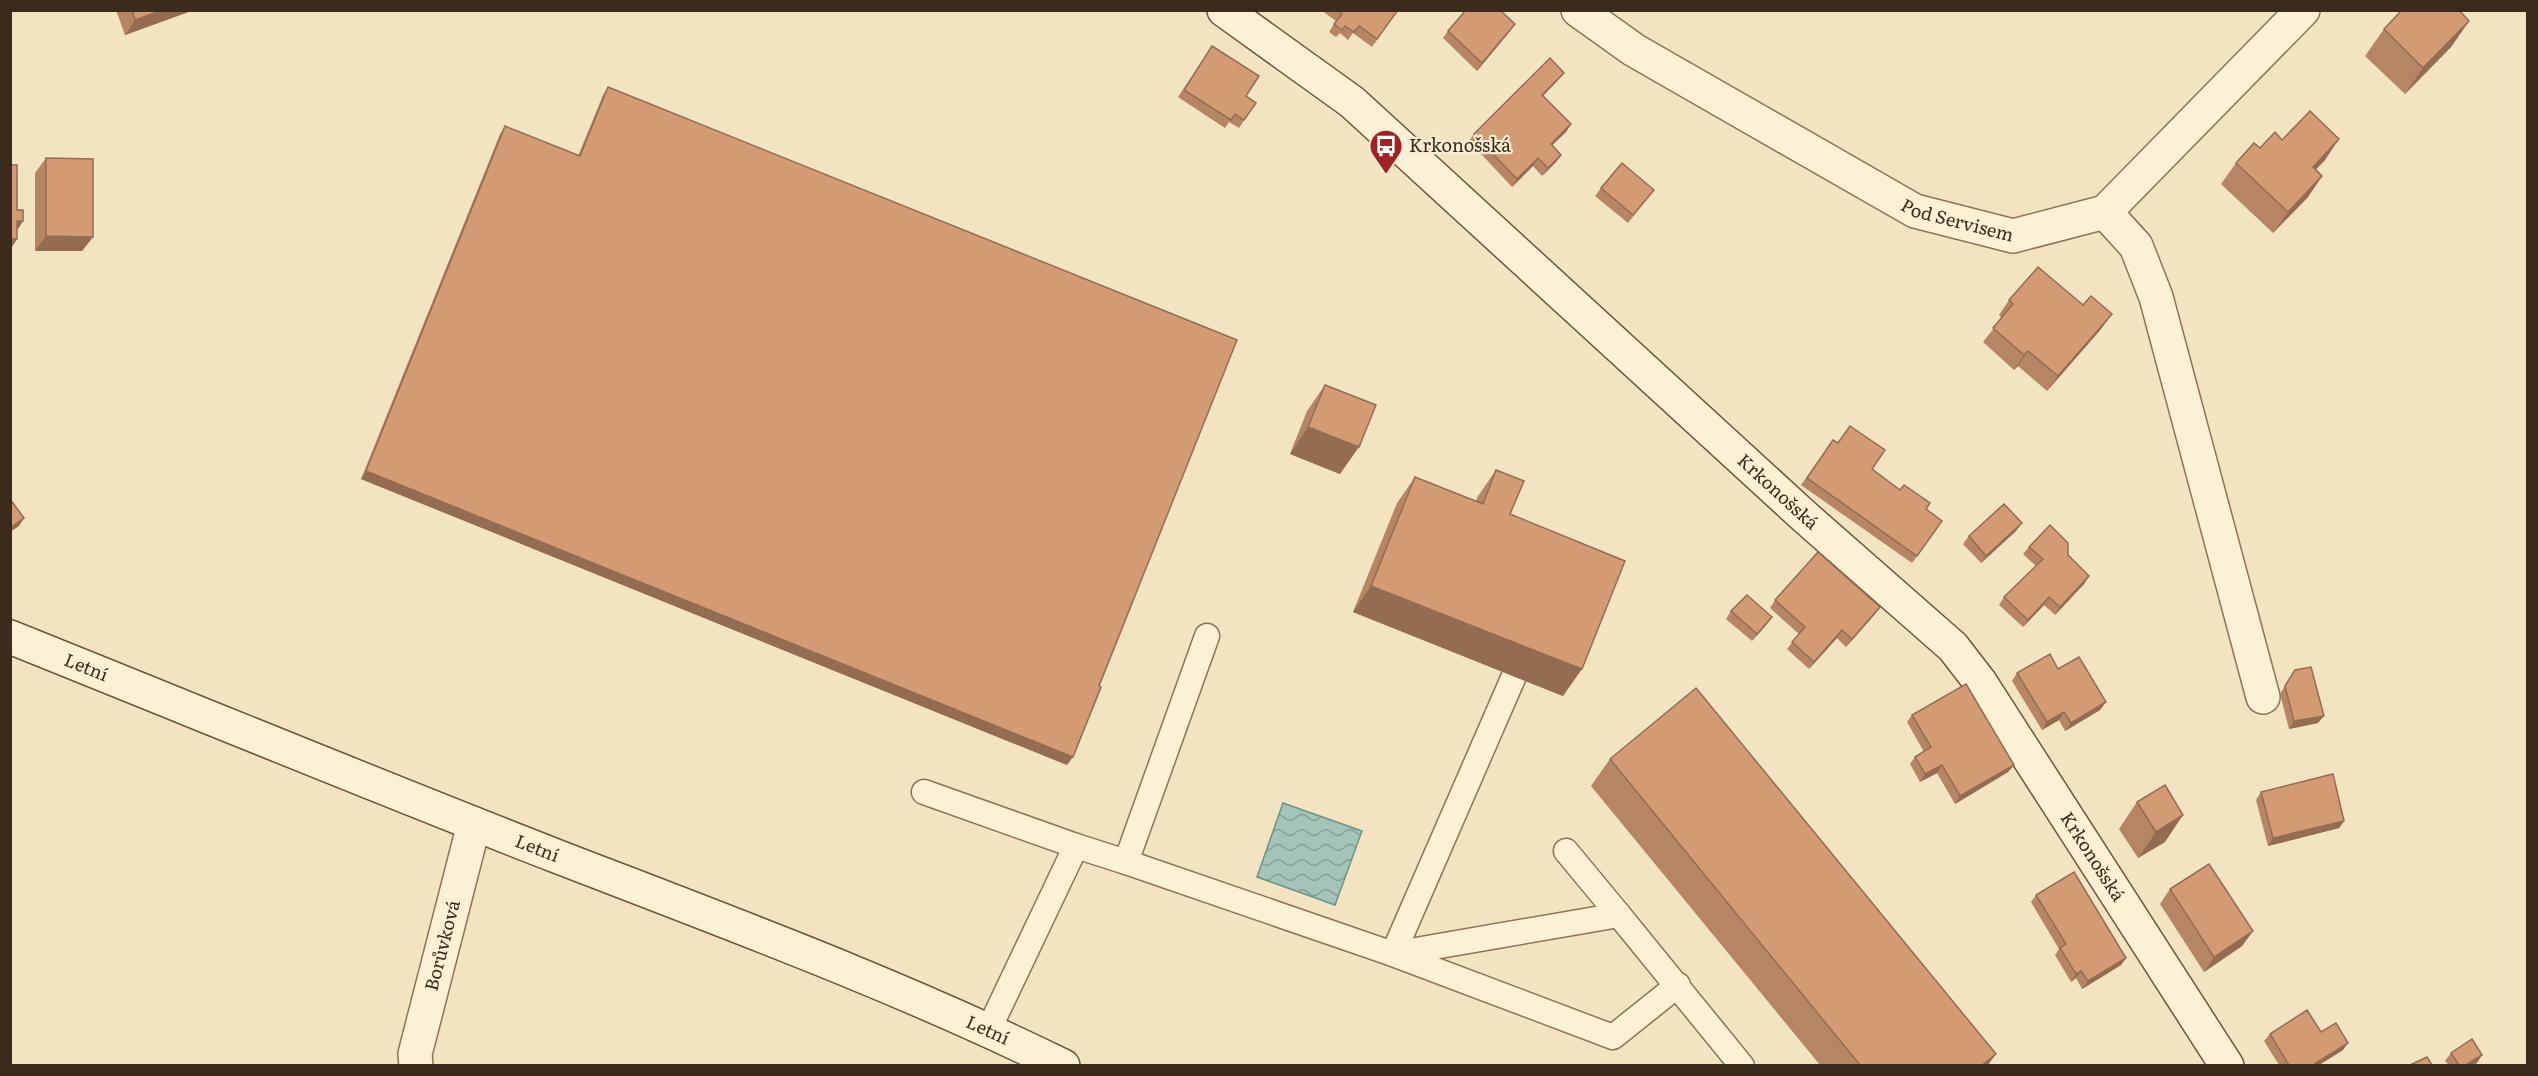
<svg xmlns="http://www.w3.org/2000/svg" width="2538" height="1076" font-family="Literata,serif">
<style>
.water{fill:url(#water-waves);stroke:#6a9389;stroke-width:1.5}
.lines{fill:none;stroke-linecap:round;stroke-linejoin:round}
.lane-casing{stroke:#8d7457;stroke-width:27}
.street-casing{stroke:#8d7457;stroke-width:36}
.secondary-casing{stroke:#6f543a;stroke-width:36}
.lane{stroke:#fcf0d5;stroke-width:24}
.street{stroke:#fcf0d5;stroke-width:33}
.secondary{stroke:#fcf0d5;stroke-width:33}
.wall{fill:#b58564}
.shaded-wall{fill:#946c51}
.building{fill:#d39b74;stroke:#946c51;stroke-width:1.5}
.labels{text-anchor:middle;stroke-width:4.5;stroke-linejoin:round;paint-order:stroke}
.poi-label{font-size:18px;fill:#3b2b1c;stroke:#f8edd2;text-anchor:start}
.street-label{font-size:18px;fill:#3b2b1c;stroke:#f8edd2}
</style>
<defs>
<pattern id="water-waves" width="16" height="10" patternUnits="userSpaceOnUse" patternTransform="scale(1.5)"><rect width="16" height="10" fill="#a4c4ba"/><path d="M0 5q4-4 8 0t8 0" fill="none" stroke="#879f96"/></pattern>
</defs>
<rect width="100%" height="100%" fill="#f2e3c1"/>
<path class="water" d="M1283,803L1362,831L1335,905L1257,877Z"/>
<g class="lines">
<g class="lane-casing">
<g id="lane">
<path d="M924,792L1076,846L989,1029"/>
<path d="M1076,846L1126,862L1207,636"/>
<path d="M1566,851L1619,915"/>
<path d="M1126,862L1393,954L1514,676"/>
<path d="M1678,985L1613,1037L1393,954L1619,915L1742,1066"/>
</g>
</g>
<g class="street-casing">
<g id="street">
<path id="s1" d="M1578,10L1634,50L1915,211L2013,236L2105,212L2303,10"/>
<path d="M2105,212L2136,246L2156,297L2263,697"/>
<path id="s2" d="M416,1066L415,1054L474,824"/>
</g>
</g>
<g class="secondary-casing">
<g id="secondary">
<path id="s3" d="M1224,10L1352,102L1805,517L1953,647L1980,682L2227,1066"/>
<path id="s4" d="M10,637C192,710 374,785 556,856C727,922 898,985 1063,1066"/>
</g>
</g>
<use href="#lane" class="lane"/>
<use href="#street" class="street"/>
<use href="#secondary" class="secondary"/>
</g>
<g class="wall">
<path d="M116,10H194L125,35Z"/>
<path d="M1321,10H1398L1372,47L1353,33L1348,40L1340,33L1336,37L1329,32L1336,21Z"/>
<path d="M2469,21L2451,47L2405,94L2365,56L2384,29Z"/>
<path d="M1448,31H1510L1477,71L1443,38Z"/>
<path d="M1212,46L1246,96L1256,103L1239,128L1229,122L1225,128L1178,97Z"/>
<path d="M1558,80L1543,96L1571,124L1566,132L1552,145L1561,155L1556,162L1542,176L1533,166L1512,187L1469,141L1474,134Z"/>
<path d="M608,87L1067,765L361,479L500,134L505,126L578,156L603,95Z"/>
<path d="M2282,140L2325,160L2315,170L2322,176L2308,197L2273,233L2221,184L2236,163L2260,148Z"/>
<path d="M46,158L93,237L82,251H35V173Z"/>
<path d="M1601,188L1654,190L1628,223L1595,196Z"/>
<path d="M2009,300L2101,329L2047,391L2018,366L2014,370L1983,342L2002,318L1999,315Z"/>
<path d="M1325,385L1340,474L1290,454L1307,411Z"/>
<path d="M1833,440L1942,521L1912,563L1801,485Z"/>
<path d="M1496,470L1510,514L1563,696L1353,612L1397,503L1415,477L1476,501L1478,496Z"/>
<path d="M2016,531L1981,563L1963,544L1969,536Z"/>
<path d="M2029,547L2068,555L2089,576L2084,584L2055,615L2044,605L2023,627L1999,605L2004,597L2036,566L2023,554Z"/>
<path d="M1775,600L1875,614L1846,647L1837,638L1809,669L1787,649L1799,634L1770,608Z"/>
<path d="M1731,611L1766,625L1752,641L1726,619Z"/>
<path d="M2058,669L2100,710L2065,731L2059,720L2042,730L2012,681L2017,673Z"/>
<path d="M2295,670L2318,723L2289,729L2280,694Z"/>
<path d="M1912,715L2014,765L2008,772L1955,804L1937,773L1920,782L1910,764L1915,757L1924,752L1907,722Z"/>
<path d="M1610,759L1988,1065H1820L1591,786Z"/>
<path d="M2261,792L2344,821L2339,828L2268,846L2256,800Z"/>
<path d="M2137,802L2165,842L2138,858L2119,829Z"/>
<path d="M2170,889L2253,931L2242,946L2204,972L2160,904Z"/>
<path d="M2036,895L2126,958L2121,965L2082,989L2076,978L2071,982L2055,955L2059,949L2031,902Z"/>
<path d="M2321,1032L2343,1050L2319,1065H2279L2264,1041L2270,1034Z"/>
<path d="M2451,1053L2477,1063L2473,1065H2449L2445,1061Z"/>
</g>
<g class="shaded-wall">
<path d="M163,10H194L125,35L135,20Z"/>
<path d="M2469,21L2451,47L2405,94L2423,68Z"/>
<path d="M1515,24L1510,31L1477,71L1482,63Z"/>
<path d="M1564,73L1558,80L1536,103L1542,95Z"/>
<path d="M1571,124L1566,132L1545,152L1551,144Z"/>
<path d="M2339,139L2325,160L2298,188L2313,167Z"/>
<path d="M1561,155L1556,162L1542,176L1548,168Z"/>
<path d="M1538,158L1533,166L1512,187L1517,179Z"/>
<path d="M2322,176L2308,197L2273,233L2288,212Z"/>
<path d="M17,221H23L18,229L12,228Z"/>
<path d="M46,236L93,237L82,251H35Z"/>
<path d="M10,239H17L12,247H10Z"/>
<path d="M2112,314L2101,329L2047,391L2058,376Z"/>
<path d="M2028,351L2018,366L2014,370L2024,355Z"/>
<path d="M1308,427L1359,447L1340,474L1290,454Z"/>
<path d="M366,471L1073,757L1067,765L361,479Z"/>
<path d="M24,518L19,526L10,532V528Z"/>
<path d="M2022,523L2016,531L1981,563L1986,556Z"/>
<path d="M2089,576L2084,584L2055,615L2060,607Z"/>
<path d="M1371,586L1582,669L1563,696L1353,612Z"/>
<path d="M2049,597L2044,605L2023,627L2028,620Z"/>
<path d="M1880,607L1875,614L1846,647L1852,639Z"/>
<path d="M1772,617L1766,625L1752,641L1757,634Z"/>
<path d="M1842,630L1837,638L1809,669L1814,662Z"/>
<path d="M2106,702L2100,710L2065,731L2071,723Z"/>
<path d="M2064,712L2059,720L2042,730L2047,722Z"/>
<path d="M2324,716L2318,723L2289,729L2294,721Z"/>
<path d="M1942,765L1937,773L1920,782L1925,774Z"/>
<path d="M2014,765L2008,772L1955,804L1960,796Z"/>
<path d="M2183,815L2165,842L2138,858L2156,832Z"/>
<path d="M2344,821L2339,828L2268,846L2273,838Z"/>
<path d="M2253,931L2242,946L2204,972L2214,957Z"/>
<path d="M2126,958L2121,965L2082,989L2088,981Z"/>
<path d="M2081,971L2076,978L2071,982L2076,974Z"/>
<path d="M2348,1043L2343,1050L2319,1065H2313Z"/>
<path d="M1996,1054L1988,1065H1982Z"/>
<path d="M2482,1055L2477,1063L2473,1065H2466Z"/>
</g>
<g class="building">
<path d="M132,10H163L135,20Z"/>
<path d="M1337,10H1398L1377,39L1359,26L1354,32L1345,26L1342,30L1334,24L1342,14Z"/>
<path d="M1466,10H1500L1515,24L1482,63L1448,31Z"/>
<path d="M2402,10H2459L2469,21L2423,68L2384,29Z"/>
<path d="M1212,46L1259,76L1246,96L1256,103L1244,120L1235,114L1231,120L1184,90Z"/>
<path d="M1550,58L1564,73L1542,95L1571,124L1551,144L1561,155L1548,168L1538,158L1517,179L1474,134Z"/>
<path d="M608,87L1237,340L1099,686L1101,687L1073,757L366,471L505,126L580,156Z"/>
<path d="M2310,111L2339,139L2313,167L2322,176L2288,212L2236,163L2254,143L2260,148L2275,132L2282,140Z"/>
<path d="M46,158L93,159V237L46,236Z"/>
<path d="M1622,163L1654,190L1633,215L1601,188Z"/>
<path d="M10,165H17V210H23V221H17V239H10Z"/>
<path d="M2038,267L2083,305L2091,296L2112,314L2058,376L2028,351L2024,355L1993,328L2013,304L2009,300Z"/>
<path d="M1325,385L1376,405L1359,447L1308,427Z"/>
<path d="M1850,426L1885,450L1872,469L1900,490L1904,485L1930,503L1926,509L1942,521L1917,556L1807,478L1833,440L1838,443Z"/>
<path d="M1496,470L1524,481L1510,514L1625,561L1582,669L1371,586L1415,477L1483,504Z"/>
<path d="M10,499L24,518L10,528Z"/>
<path d="M2004,504L2022,523L1986,556L1969,536Z"/>
<path d="M2050,525L2068,543V555L2089,576L2060,607L2049,597L2028,620L2004,597L2043,559L2029,547Z"/>
<path d="M1818,552L1880,607L1852,639L1842,630L1814,662L1792,642L1805,627L1775,600Z"/>
<path d="M1747,595L1772,617L1757,634L1731,611Z"/>
<path d="M2050,654L2058,669L2079,657L2106,702L2071,723L2064,712L2047,722L2017,673Z"/>
<path d="M2311,667L2324,716L2294,721L2285,686L2295,670Z"/>
<path d="M1966,684L2014,765L1960,796L1942,765L1925,774L1915,757L1931,747L1912,715Z"/>
<path d="M1696,688L1996,1054L1982,1065H1860L1610,759Z"/>
<path d="M2333,774L2344,821L2273,838L2261,792Z"/>
<path d="M2165,785L2183,815L2156,832L2137,802Z"/>
<path d="M2209,864L2253,931L2214,957L2170,889Z"/>
<path d="M2074,872L2126,958L2088,981L2081,971L2076,974L2060,948L2066,944L2036,895Z"/>
<path d="M2307,1010L2321,1032L2336,1023L2348,1043L2313,1065H2289L2270,1034Z"/>
<path d="M2472,1039L2482,1055L2466,1065H2459L2451,1053Z"/>
<path d="M2427,1057L2432,1065H2410Z"/>
</g>
<defs>
<g id="bus-pin" transform="scale(1.725)"><path d="M0 17L-7.5 6A9.5 9.5 0 1 1 7.5 6Z" fill="#a12223" stroke="#f8edd2"/><path d="M-5-6H5V4H4V6H2V4H-2V6H-4V4H-5ZM-3.5-4V0h7V-4ZM-3.5 1.2v1.5H-2V1.2ZM2 1.2v1.5H3.5V1.2Z" fill="#fff"/></g>
</defs>
<g fill-rule="evenodd">
<use href="#bus-pin" x="1386" y="146"/>
</g>
<g class="labels">
<g class="poi-label">
<text x="1409" y="152">Krkonošská</text>
</g>
<g class="street-label">
<text dy="6" stroke="none"><textPath href="#s1" startOffset="436">Pod Servisem</textPath></text>
<text dy="6" stroke="none"><textPath href="#s3" startOffset="735">Krkonošská</textPath></text>
<text dy="6" stroke="none"><textPath href="#s4" startOffset="82">Letní</textPath></text>
<text dy="6" stroke="none"><textPath href="#s4" startOffset="568">Letní</textPath></text>
<text dy="6" stroke="none"><textPath href="#s3" startOffset="1221">Krkonošská</textPath></text>
<text dy="6" stroke="none"><textPath href="#s2" startOffset="124">Borůvková</textPath></text>
<text dy="6" stroke="none"><textPath href="#s4" startOffset="1054">Letní</textPath></text>
</g>
</g>
<rect width="2538" height="1076" fill="none" stroke="#3b2b1c" stroke-width="24"/>
</svg>
